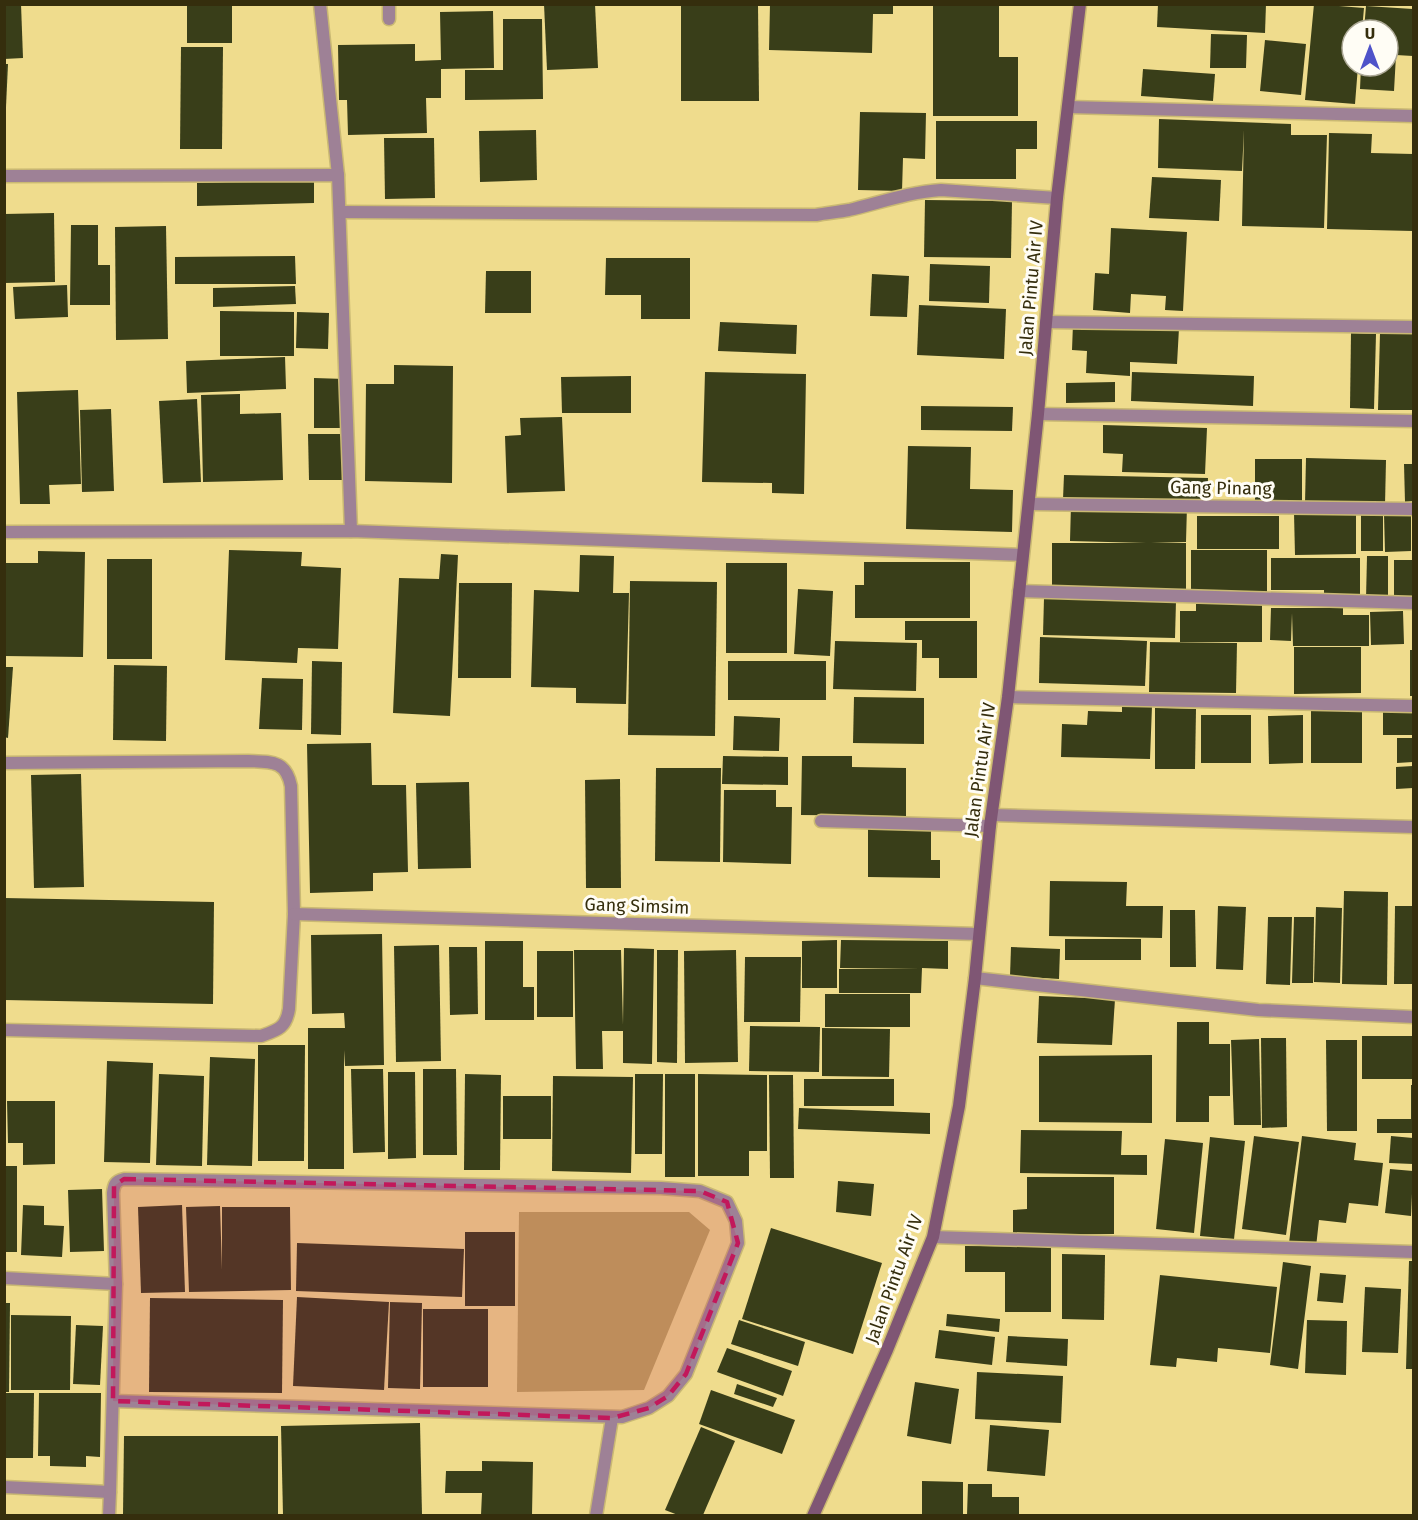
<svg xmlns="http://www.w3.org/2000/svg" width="1418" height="1520" font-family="'Fira Sans',sans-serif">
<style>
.green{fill:#bdab5c}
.building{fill:#393e19}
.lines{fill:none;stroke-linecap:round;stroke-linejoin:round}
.lane-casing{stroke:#cab973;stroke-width:15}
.street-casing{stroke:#cab973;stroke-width:15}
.secondary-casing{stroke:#cab973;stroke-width:15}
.lane{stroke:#9e8196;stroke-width:12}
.street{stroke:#9e8196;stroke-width:12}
.secondary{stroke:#7f5674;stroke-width:12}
.marked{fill:#c2185b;fill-opacity:0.2;stroke:#c2185b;stroke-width:4.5;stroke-dasharray:12 8;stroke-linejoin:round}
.labels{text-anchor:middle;stroke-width:6;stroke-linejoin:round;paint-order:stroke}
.street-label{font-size:18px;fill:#352e0d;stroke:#fffdf5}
</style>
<rect width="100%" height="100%" fill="#efdc8d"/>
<path class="green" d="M519,1212H689L710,1230L644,1390L517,1392Z"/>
<g class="building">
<path d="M4,4H21L23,58L4,59Z"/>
<rect x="187" y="4" width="45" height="39"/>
<path d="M544,4H595L598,68L547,70Z"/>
<path d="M681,4H758L759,101H681Z"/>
<path d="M770,4H893V14H873L872,53L769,50Z"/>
<path d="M933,4H999V57H1018V116H933Z"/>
<path d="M1158,4H1266L1265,33L1157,27Z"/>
<path d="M1314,4L1364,8L1362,30H1352V66H1358L1355,104L1305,100Z"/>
<path d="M1366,6L1413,9V56L1396,55L1394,91L1360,89L1361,66H1388V30H1364Z"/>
<path d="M493,11L494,68L441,69V98H426L427,133L348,135L347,100H339L338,45L415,44V61L441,60L440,12Z"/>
<path d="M503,19H542L543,99L465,100V70H503Z"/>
<path d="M1211,34L1247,35L1246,68H1210Z"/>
<path d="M1265,40L1306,44L1301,95L1260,91Z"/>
<path d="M181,47H223L222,149H180Z"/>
<path d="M4,64H8L6,107H4Z"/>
<path d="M1143,69L1215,74L1213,101L1141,96Z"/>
<path d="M860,112L926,113L925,159L903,158L902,191L858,190Z"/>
<path d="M1159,119L1291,124V135H1327L1324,228L1242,226L1244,130L1242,171L1158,168Z"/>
<path d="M936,121H1037V149H1016V179H936Z"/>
<path d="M536,130L537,180L480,182L479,131Z"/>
<path d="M1329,133L1372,134L1371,153L1413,154V231L1327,229Z"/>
<path d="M384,138H434L435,198L385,199Z"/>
<path d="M1152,177L1221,180L1219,221L1149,218Z"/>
<path d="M314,179V203L197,206V183Z"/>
<path d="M925,200L1012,201L1011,258L924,257Z"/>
<path d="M54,213L55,282L4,283V214Z"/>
<path d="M71,225H98V265H110V305H70Z"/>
<path d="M166,226L168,339L116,340L115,227Z"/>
<path d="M1111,228L1187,232L1183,311L1165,310L1166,296L1131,294L1130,313L1093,310L1095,273L1109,274Z"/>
<path d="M295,256L296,284H175V257Z"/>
<path d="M606,258H690V319H641V295H605Z"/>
<path d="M930,264L990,266L989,303L929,301Z"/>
<path d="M486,271H531V313H485Z"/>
<path d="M872,274L909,276L907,317L870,316Z"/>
<path d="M67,285L68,317L15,319L13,287Z"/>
<path d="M295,286L296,304L213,307V288Z"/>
<path d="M919,305L1006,309L1004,359L917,355Z"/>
<path d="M220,311L294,312V356H220Z"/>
<path d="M297,312L329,313L328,349L296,348Z"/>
<path d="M720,322L797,325L796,354L718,351Z"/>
<path d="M1073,324L1179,328L1177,364L1130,362V376L1086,373L1087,351L1072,350Z"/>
<path d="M1351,333L1376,334L1374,409L1350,408Z"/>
<path d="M1380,333L1413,334V410H1378Z"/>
<path d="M285,357L286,389L187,393L186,361Z"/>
<path d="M394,365L453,366L452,483L365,481L366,384H394Z"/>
<path d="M705,372L806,374L804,494L772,493V483L702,482Z"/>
<path d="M1132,372L1254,376L1253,406L1131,401Z"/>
<path d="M631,376V413H562L561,377Z"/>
<path d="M314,378L345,379L344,428H314Z"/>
<path d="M1115,382V402L1066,403V383Z"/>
<path d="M78,390L81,484L49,485L50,504H20L17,392Z"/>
<path d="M240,394V414L281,413L283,480L203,482L201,395Z"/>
<path d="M197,399L201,482L163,483L159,401Z"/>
<path d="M921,406L1013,407L1012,431L921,430Z"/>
<path d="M111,409L114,491L82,492L80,410Z"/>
<path d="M562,417L565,491L507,493L505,436L521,435L520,418Z"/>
<path d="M1103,425L1207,428L1205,474L1122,472L1123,454L1103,453Z"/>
<path d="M308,434H347V480H309Z"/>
<path d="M908,446L971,447L970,489L1013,490L1012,532L906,529Z"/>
<path d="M1306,458L1386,460L1385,505L1305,504Z"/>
<rect x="1255" y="459" width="47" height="43"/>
<path d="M1404,464H1413V501L1405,502Z"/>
<path d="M1064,475L1208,478L1207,502L1063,499Z"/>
<path d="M1071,505L1187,506L1186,542H1151L1186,543V591H1052V543H1146L1070,541Z"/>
<path d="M1356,512V554L1295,555L1294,513Z"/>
<rect x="1361" y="514" width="22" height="37"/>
<path d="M1384,514H1411V551L1385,552Z"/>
<rect x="1197" y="516" width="82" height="33"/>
<path d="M229,550L302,552L301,566L341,568L338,649L298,648L297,663L225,660Z"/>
<rect x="1191" y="550" width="76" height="44"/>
<path d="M38,551L85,552L83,657L4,656V563H38Z"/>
<path d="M441,554L458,555L450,716L393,713L399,578L439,579Z"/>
<path d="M580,555L614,556L613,593H629L626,704L576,703V688L531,687L534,590L579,592Z"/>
<path d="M1367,556H1388V599H1366Z"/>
<path d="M1271,558H1360V597H1324V590H1271Z"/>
<rect x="107" y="559" width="45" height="100"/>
<rect x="1394" y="560" width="19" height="40"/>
<path d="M864,562H970V618H855V585H864Z"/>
<rect x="726" y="563" width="61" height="90"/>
<path d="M630,581L717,582L715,736L628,735Z"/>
<path d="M459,583H512L511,678H458Z"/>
<path d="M798,589L833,591L830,656L794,654Z"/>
<path d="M1044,598L1176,601L1175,638L1043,635Z"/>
<path d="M1196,604H1262V642H1180V611H1196Z"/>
<path d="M1271,608H1343V615H1369V646H1293L1292,613L1291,641L1270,640Z"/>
<path d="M1403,611L1404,644L1371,645L1370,612Z"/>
<path d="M905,621H977V678H939V658H922V640H905Z"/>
<path d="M1040,637L1147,641L1145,686L1039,683Z"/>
<path d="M835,641L917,643L916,691L833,689Z"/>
<path d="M1150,642L1237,643L1236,693L1149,692Z"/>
<path d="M1294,647H1361V693L1294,694Z"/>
<rect x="1410" y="650" width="3" height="46"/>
<path d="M312,661L342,662L341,735L311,734Z"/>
<rect x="728" y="661" width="98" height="39"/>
<path d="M114,665L167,666L166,741L113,740Z"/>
<path d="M4,667H13L8,738L4,737Z"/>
<path d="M262,678L303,679L302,730L259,729Z"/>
<path d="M854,697L924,698V744L853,743Z"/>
<path d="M1122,705L1152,706L1150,759L1061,757L1062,724L1087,725L1088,711L1122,712Z"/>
<path d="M1155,708L1196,709L1195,769H1155Z"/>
<rect x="1311" y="709" width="51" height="54"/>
<rect x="1383" y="711" width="30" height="24"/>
<rect x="1201" y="715" width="50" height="48"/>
<path d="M1303,715V763L1269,764L1268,716Z"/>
<path d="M734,716L780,718L779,751L733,750Z"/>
<path d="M1397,738H1413V762L1397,763Z"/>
<path d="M371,743L372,785H406L408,872L373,873V891L310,893L307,744Z"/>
<path d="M723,756L788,757V785L722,784Z"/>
<path d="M802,756H852V767L906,768V816L801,815Z"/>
<path d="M1413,766V788L1396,789V767Z"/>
<path d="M656,768H721L720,862L655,861Z"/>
<path d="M81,774L84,887L34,888L31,775Z"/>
<path d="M620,779L621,888H586L585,780Z"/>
<path d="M469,782L471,868L418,869L416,783Z"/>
<path d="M724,790H776V807H792L791,864L723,862Z"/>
<path d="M868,828H931V860H940V878L868,877Z"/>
<path d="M1050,881L1127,882L1126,906H1163L1162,938L1049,936Z"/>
<path d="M1344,891L1388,892L1387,985L1342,984Z"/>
<path d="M4,898L214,902L213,1004L4,1000Z"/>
<path d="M1218,906L1246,907L1243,970L1216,969Z"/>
<path d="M1395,906H1413V984H1394Z"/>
<path d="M1316,907L1342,908L1340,983L1314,982Z"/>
<path d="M1170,910H1195L1196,967H1170Z"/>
<path d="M1268,917H1292L1290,985L1266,984Z"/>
<path d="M1294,917H1314L1313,983H1292Z"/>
<path d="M382,934L384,1065L345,1066L344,1050V1169H308V1028H345L344,1013L312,1014L311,935Z"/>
<rect x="1065" y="939" width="76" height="21"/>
<path d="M837,940V988H802V941Z"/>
<path d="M841,940L948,941V969L922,968L921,993H839V969H920L840,968Z"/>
<path d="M485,941H523V987H534V1020H485Z"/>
<path d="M439,945L441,1061L396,1062L394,946Z"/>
<path d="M449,947H477L478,1014L450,1015Z"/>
<path d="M1011,947L1060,949L1059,979L1010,976Z"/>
<path d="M624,948L654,949L652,1064L623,1063V1031H602L603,1069H576L574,950H621L623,1025Z"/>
<path d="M657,950H678L677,1063L657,1062Z"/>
<path d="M736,950L738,1062L685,1063L684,951Z"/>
<rect x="537" y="951" width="36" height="66"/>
<path d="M745,957H801L800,1022H744Z"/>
<rect x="825" y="994" width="85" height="33"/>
<path d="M1039,996L1115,999L1112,1045L1037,1043Z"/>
<path d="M1177,1022H1209V1044H1230V1096H1209V1122H1176Z"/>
<path d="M750,1026L820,1027L819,1072L749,1071Z"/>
<path d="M822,1028L890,1029L889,1077L822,1076Z"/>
<rect x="1362" y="1036" width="51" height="43"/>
<path d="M1261,1038H1286L1287,1127L1262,1128Z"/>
<path d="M1259,1039L1261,1125H1234L1231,1040Z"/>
<path d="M1326,1040H1357V1131H1327Z"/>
<path d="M258,1045H305L304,1161H258Z"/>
<path d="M1152,1055V1123L1039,1122V1056Z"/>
<path d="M210,1057L255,1059L252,1166L207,1165Z"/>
<path d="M107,1061L153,1063L150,1163L104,1162Z"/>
<path d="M351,1069H383L385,1152L353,1153Z"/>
<path d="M423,1069H456L457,1155H423Z"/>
<path d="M388,1072H415L416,1158L388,1159Z"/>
<path d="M159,1074L204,1076L202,1166L156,1165Z"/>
<path d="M465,1074L501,1075L500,1170H464Z"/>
<path d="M635,1074H663L662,1154H635Z"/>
<rect x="665" y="1074" width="30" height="103"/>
<path d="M698,1074L767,1075V1151H749V1176H698Z"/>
<path d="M769,1075H793L794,1178H770Z"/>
<path d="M553,1076L633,1077L631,1173L552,1171Z"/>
<rect x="804" y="1079" width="90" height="27"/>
<path d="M1411,1085H1413V1133H1377V1119H1411Z"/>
<rect x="503" y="1096" width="48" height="43"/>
<path d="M7,1101H55V1164L23,1165V1143H8Z"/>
<path d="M799,1108L930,1113V1134L798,1129Z"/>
<path d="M1021,1130L1122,1131L1121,1155H1147V1175L1020,1173Z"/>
<path d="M1254,1136L1299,1142L1286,1235L1242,1229Z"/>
<path d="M1302,1136L1356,1143L1354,1160L1383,1163L1378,1206L1349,1203L1346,1223L1319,1220L1316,1247L1289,1243Z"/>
<path d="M1391,1136L1413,1138V1164L1389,1163Z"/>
<path d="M1210,1137L1245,1141L1234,1239L1200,1236Z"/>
<path d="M1165,1139L1203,1143L1194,1233L1156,1229Z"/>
<rect x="4" y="1166" width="13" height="86"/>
<path d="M1390,1169L1413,1171L1411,1216L1385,1213Z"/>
<path d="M1027,1177H1114V1234L1013,1235V1210L1027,1209Z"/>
<path d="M838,1181L874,1184L871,1216L836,1212Z"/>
<path d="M102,1189L104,1251L70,1252L68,1190Z"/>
<path d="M23,1205L44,1206V1225L64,1226L62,1257L21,1255Z"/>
<path d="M182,1205L185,1292L141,1293L138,1207Z"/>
<path d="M220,1206L222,1270V1207H290L291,1290L189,1292L186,1207Z"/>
<path d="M771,1228L882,1263L853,1354L742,1319Z"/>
<rect x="465" y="1232" width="50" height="74"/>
<path d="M297,1243L464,1249L462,1297L296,1291Z"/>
<path d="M965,1246L1051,1247V1312H1005V1272H965Z"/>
<path d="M1062,1254L1105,1255L1104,1320L1062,1319Z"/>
<path d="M1409,1261H1413V1369H1406Z"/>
<path d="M1283,1262L1311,1266L1298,1369L1270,1365Z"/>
<path d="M1320,1273L1346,1275L1343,1303L1317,1301Z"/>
<path d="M1160,1275L1277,1287L1270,1353L1218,1348L1217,1362L1177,1358L1176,1367L1150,1365Z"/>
<path d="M1365,1287L1401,1289L1398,1353L1362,1352Z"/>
<path d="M297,1297L389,1302L384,1390L293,1386Z"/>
<path d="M150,1298L283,1300L282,1393L149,1392Z"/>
<path d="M390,1302L422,1303L420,1389L388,1388Z"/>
<path d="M4,1303H10L9,1392H4Z"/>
<rect x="423" y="1309" width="65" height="78"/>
<path d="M947,1314L1000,1319L999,1332L946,1326Z"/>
<path d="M11,1315L71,1316L70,1390H11Z"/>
<path d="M739,1320L805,1342L798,1366L731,1344Z"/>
<path d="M1307,1320L1347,1321L1346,1375L1305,1373Z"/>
<path d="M76,1325L103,1326L100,1385L73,1384Z"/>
<path d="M939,1330L995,1337L992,1365L935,1358Z"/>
<path d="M1008,1336L1068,1339L1067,1366L1006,1362Z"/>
<path d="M727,1348L792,1371L783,1396L717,1372Z"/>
<path d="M977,1372L1063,1376L1061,1423L975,1419Z"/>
<path d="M915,1382L959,1389L951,1444L907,1436Z"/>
<path d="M737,1384L777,1398L773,1407L734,1394Z"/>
<path d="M711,1390L795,1420L782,1454L699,1424Z"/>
<path d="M6,1393H34L33,1458H6Z"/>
<path d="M39,1393H101L100,1457L86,1456V1467L50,1466V1456H38Z"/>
<path d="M420,1423L422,1515H283L281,1426Z"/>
<path d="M990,1425L1049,1430L1045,1476L987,1471Z"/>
<path d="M701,1427L735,1441L703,1515H678L665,1510Z"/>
<path d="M124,1436H278V1515H123Z"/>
<path d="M482,1461L533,1462L532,1515H481L482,1493H445L446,1471H482Z"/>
<path d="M922,1481L963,1482V1515H922Z"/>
<path d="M968,1484H992V1497H1019V1515H967Z"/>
</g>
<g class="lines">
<g class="lane-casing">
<g id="lane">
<path d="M389,4V19"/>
<path d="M821,821L990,826"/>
</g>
</g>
<g class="street-casing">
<g id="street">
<path d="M320,4L338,175"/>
<path d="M1068,107L1414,116"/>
<path d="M4,176L338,175L351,531"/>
<path d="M340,212L816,215C827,213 838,212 849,210C879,203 909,192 941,190L1057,198"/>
<path d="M1046,322L1414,327"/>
<path d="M1038,414L1414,421"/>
<path d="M1029,504L1414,509"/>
<path d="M4,532L351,531L1022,555"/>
<path d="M1019,591L1414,603"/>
<path d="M1008,697L1414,706"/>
<path d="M4,763L248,761C271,762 286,760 291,786L294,914L289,1009C286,1028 278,1030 261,1036L4,1030"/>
<path d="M992,815L1414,827"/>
<path d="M294,914L978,934"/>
<path d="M975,978L1258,1010L1414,1017"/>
<path d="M933,1237L1414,1252"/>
<path d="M4,1278L116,1284"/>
<path d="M4,1487L110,1492"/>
<path d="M109,1516L110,1492L116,1284L113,1193C114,1185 115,1181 124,1179L661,1188L700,1191L727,1202L736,1221L738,1243L686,1374L668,1396L649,1408L622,1417L113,1401"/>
<path d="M596,1516L612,1418"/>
</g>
</g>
<g class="secondary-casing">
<path id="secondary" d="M813,1516L887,1350L933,1237L959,1106L975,978L990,826L1008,697L1038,414L1057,198L1080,4"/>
</g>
<use href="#lane" class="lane"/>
<use href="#street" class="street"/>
<use href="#secondary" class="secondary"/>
</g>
<path class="marked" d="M124,1179L700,1191L727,1202L738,1243L686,1374L668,1396L649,1408L612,1418L113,1401L114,1186Z"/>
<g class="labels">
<g class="street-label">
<text transform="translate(1031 288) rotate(-85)" y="6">Jalan Pintu Air IV</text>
<text transform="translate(1221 488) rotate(1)" y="6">Gang Pinang</text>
<text transform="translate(980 770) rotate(-82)" y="6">Jalan Pintu Air IV</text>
<text transform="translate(637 906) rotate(2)" y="6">Gang Simsim</text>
<text transform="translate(894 1279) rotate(-70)" y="6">Jalan Pintu Air IV</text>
</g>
</g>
<rect width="1418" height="1520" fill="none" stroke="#352e0d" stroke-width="12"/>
<g transform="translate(1370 48)"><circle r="28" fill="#fffdf5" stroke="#aeaa98" stroke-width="1.5"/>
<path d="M0-4.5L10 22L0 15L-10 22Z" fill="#4f53c9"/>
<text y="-9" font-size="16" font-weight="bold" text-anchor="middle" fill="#352e0d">U</text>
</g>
</svg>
